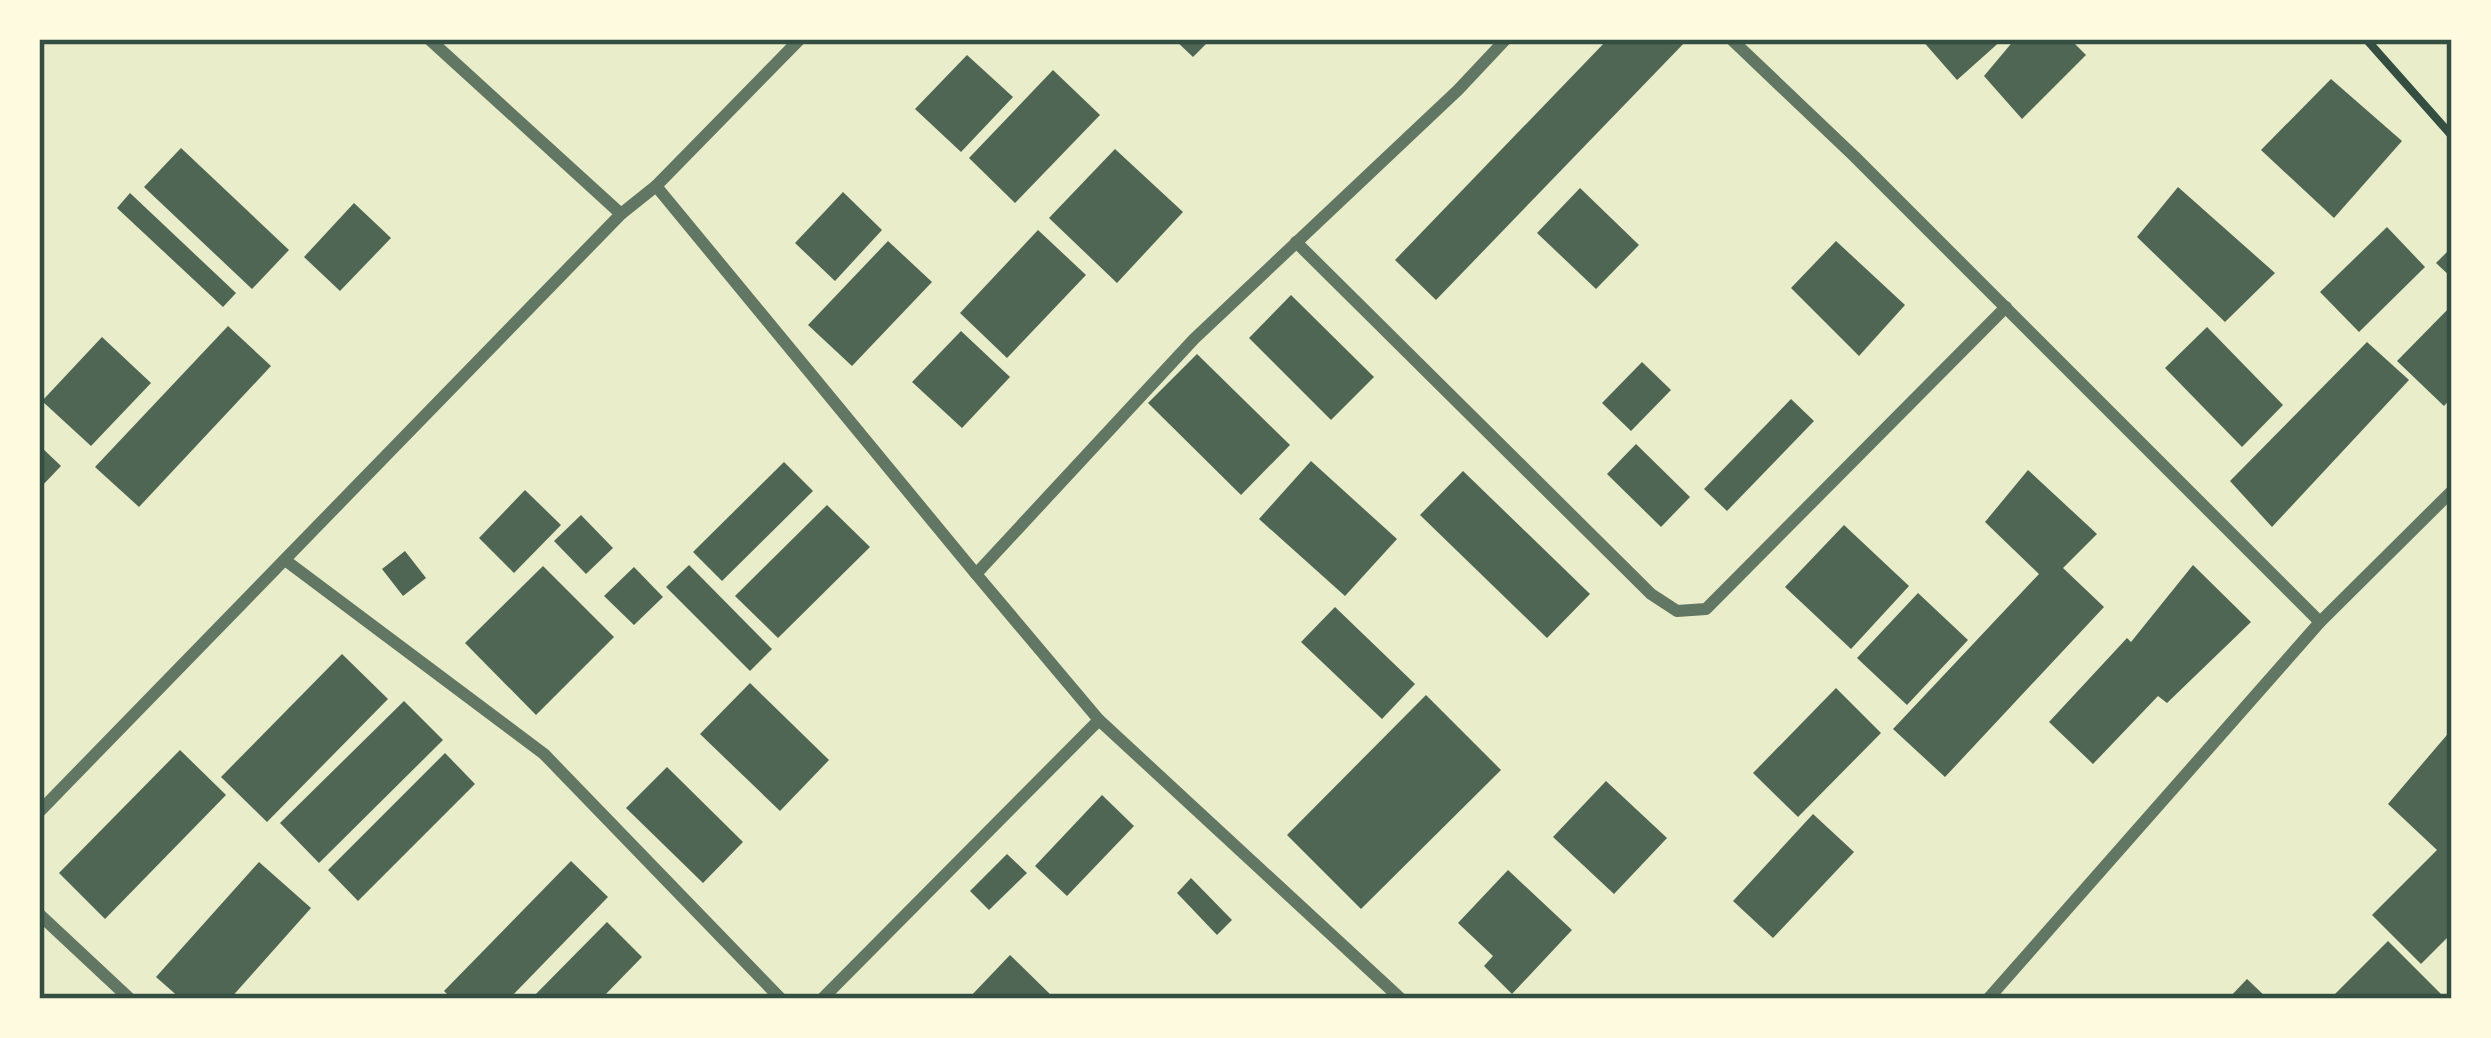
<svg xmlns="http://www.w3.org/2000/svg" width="2491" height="1038" font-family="Signika,sans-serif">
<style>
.building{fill:#4f6655}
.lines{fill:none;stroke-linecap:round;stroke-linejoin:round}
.path{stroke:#344e41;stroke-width:8}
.minor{stroke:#617663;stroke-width:12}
.neatline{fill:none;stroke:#344e41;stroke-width:4.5}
</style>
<rect width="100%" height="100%" fill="#e9edc9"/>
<g class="building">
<path d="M1174,39H1211L1193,57Z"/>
<path d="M1608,39H1688L1436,300L1395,260Z"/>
<path d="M1921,39H2003L1957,80Z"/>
<path d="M2015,39H2070L2086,55L2022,119L1984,76Z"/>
<path d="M967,55L1013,97L961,152L915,109Z"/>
<path d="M1053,70L1100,115L1015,203L969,158Z"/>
<path d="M2331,79L2402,141L2334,218L2261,150Z"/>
<path d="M181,148L289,250L252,289L144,187Z"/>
<path d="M1115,149L1183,212L1117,283L1049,218Z"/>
<path d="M2178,187L2275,273L2225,322L2137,237Z"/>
<path d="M1580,188L1639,245L1596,289L1537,233Z"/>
<path d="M843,192L882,230L835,281L795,243Z"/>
<path d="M130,193L236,293L223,307L117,208Z"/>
<path d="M354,203L391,238L340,291L304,257Z"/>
<path d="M2387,227L2425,267L2359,332L2320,292Z"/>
<path d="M1038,230L1086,275L1007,358L960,313Z"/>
<path d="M888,241L932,282L852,366L808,325Z"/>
<path d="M1836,241L1905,305L1859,356L1791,288Z"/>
<path d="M2452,247V278L2436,263Z"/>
<path d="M1291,295L1374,377L1331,420L1249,338Z"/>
<path d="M2452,305V397L2444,406L2397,361Z"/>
<path d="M228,326L271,366L139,507L95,467Z"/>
<path d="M2207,327L2283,405L2242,447L2165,368Z"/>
<path d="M961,331L1010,377L962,428L912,382Z"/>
<path d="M102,337L151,383L91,446L42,401Z"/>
<path d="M2367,342L2409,380L2272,527L2230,481Z"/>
<path d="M1197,354L1290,445L1241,495L1148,403Z"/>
<path d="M1642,362L1671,390L1631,431L1602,403Z"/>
<path d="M1791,399L1814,421L1727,511L1704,489Z"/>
<path d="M1636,444L1690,497L1661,527L1607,474Z"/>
<path d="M39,445L61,466L39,489Z"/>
<path d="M1311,461L1397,539L1345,596L1259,519Z"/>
<path d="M784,462L813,491L722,581L693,552Z"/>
<path d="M2028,470L2097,534L2063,568L2104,607L1945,777L1893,729L2039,574L1985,522Z"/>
<path d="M1463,471L1590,594L1547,638L1420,515Z"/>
<path d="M525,490L561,525L514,573L479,538Z"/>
<path d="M827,505L870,547L778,638L735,596Z"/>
<path d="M581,515L613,548L586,574L554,541Z"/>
<path d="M1844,525L1909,586L1851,649L1785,587Z"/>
<path d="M405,551L426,578L403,596L382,569Z"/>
<path d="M689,565L772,649L750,671L666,587Z"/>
<path d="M2193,565L2251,622L2167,703L2158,696L2093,764L2049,722L2127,638L2131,642Z"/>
<path d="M543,566L614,637L536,715L465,643Z"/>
<path d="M634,567L663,597L634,625L604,596Z"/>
<path d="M1918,593L1968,640L1907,705L1857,658Z"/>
<path d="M1335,607L1415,684L1382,719L1301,642Z"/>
<path d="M342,654L388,699L267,822L221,777Z"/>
<path d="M750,683L829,760L780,811L700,734Z"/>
<path d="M1836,688L1881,733L1798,817L1753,773Z"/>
<path d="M1426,695L1501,770L1361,909L1287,835Z"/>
<path d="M404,701L443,740L319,863L280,823Z"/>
<path d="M2452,729V933L2421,964L2372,915L2437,850L2388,804Z"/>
<path d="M180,750L226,795L105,919L59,873Z"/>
<path d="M445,753L475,784L358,901L328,870Z"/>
<path d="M667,767L743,842L703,883L626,808Z"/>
<path d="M1606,781L1667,838L1614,894L1553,837Z"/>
<path d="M1102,795L1134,826L1067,896L1035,866Z"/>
<path d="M1813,814L1854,852L1773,938L1733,901Z"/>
<path d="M1007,854L1027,873L989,910L970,891Z"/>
<path d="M571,861L608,897L509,999H452L444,991Z"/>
<path d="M259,862L311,908L230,999H181L156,977Z"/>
<path d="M1508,870L1572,930L1512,994L1484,966L1493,956L1458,923Z"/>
<path d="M1191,878L1232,920L1217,935L1177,893Z"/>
<path d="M607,922L642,957L601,999H531Z"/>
<path d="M2388,941L2446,999H2330Z"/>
<path d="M1010,955L1055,999H968Z"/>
<path d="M2247,979L2268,999H2228Z"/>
</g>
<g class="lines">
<path class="path" d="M2366,39L2452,136"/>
<g class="minor">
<path d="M429,39L621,214"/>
<path d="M1731,39L1854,156L2320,622"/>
<path d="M656,186L976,574"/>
<path d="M1296,242L1651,594L1677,611L1706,609L2006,307"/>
<path d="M285,560L544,754L781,999"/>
<path d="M1099,720L1401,999"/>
<path d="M39,812L621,214L656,186L800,39"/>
<path d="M39,914L130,999"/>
<path d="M822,999L1099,720L976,574L1194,339L1458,90L1506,39"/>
<path d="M1988,999L2320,622L2452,491"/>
</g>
</g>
<rect width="2491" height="1038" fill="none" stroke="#fefae0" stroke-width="84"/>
<rect x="42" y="42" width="2407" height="954" class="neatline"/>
</svg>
